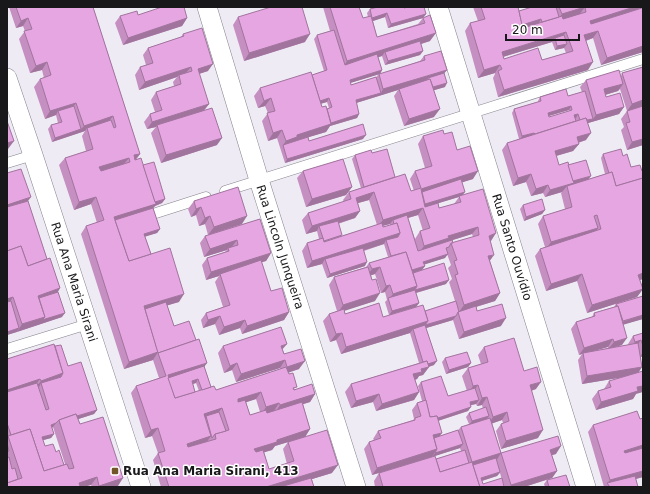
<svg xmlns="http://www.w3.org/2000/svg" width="650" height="494" font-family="'DejaVu Sans',sans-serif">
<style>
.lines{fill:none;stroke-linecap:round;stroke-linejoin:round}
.lane-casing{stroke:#86838c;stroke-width:11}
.street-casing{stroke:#86838c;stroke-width:20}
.lane{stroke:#fff;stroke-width:10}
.street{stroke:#fff;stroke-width:19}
.wall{fill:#c68fc2;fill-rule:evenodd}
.shaded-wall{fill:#a1749e}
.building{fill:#e6a6e1;stroke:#a1749e;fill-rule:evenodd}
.poi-dot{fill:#725629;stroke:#fff;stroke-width:1.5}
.labels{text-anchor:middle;stroke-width:3;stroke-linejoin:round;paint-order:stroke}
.street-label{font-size:12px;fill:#18171a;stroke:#fff}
.poi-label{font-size:12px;font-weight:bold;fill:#18171a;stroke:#fff;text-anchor:start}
</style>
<rect width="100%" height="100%" fill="#efebf5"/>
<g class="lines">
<g class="lane-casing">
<g id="lane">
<path d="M7,163L33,155"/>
<path d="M225,191L643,59"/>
<path d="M156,213L206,197"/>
<path d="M7,349L88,324"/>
</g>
</g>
<g class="street-casing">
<g id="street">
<path d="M207,7L259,180L356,487"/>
<path d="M438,7L586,487"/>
<path d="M7,78L33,155L141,487"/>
</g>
</g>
<use href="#lane" class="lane"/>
<use href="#street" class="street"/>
</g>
<g class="wall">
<path d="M9,7H93L140,154L136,160L143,165L165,199L162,203L155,206L153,208L160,229L157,233L145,236L151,254L179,302L167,305L174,326L204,366L211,387L216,390L280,369V368L236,382L232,370L224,373L218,353L223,346L283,350L284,354L299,369L288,372L295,390L315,394L310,402L303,404L310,429L305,437L332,473L312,479L314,487H161L153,460L158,453L152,436L145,438L131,393L136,386L159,378L153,360L124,369L81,234L86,226L97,223L91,204L74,210L59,165L65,158L86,151L82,136L85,131L52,142L48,129L51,125L58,123L56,115L45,119L34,87L40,79L44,78L42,70L30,73L19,39L25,31L23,26L16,28ZM196,383L199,391L195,392L193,384ZM256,399L260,412L250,415L246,402ZM288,442L283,449L287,464L269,469L264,452L272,450L275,446Z"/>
<path d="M323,7H359L363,18L368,17L367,13L370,9L404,8L426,14L423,18L388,28L385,17L373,21L377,37L418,24L423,18L430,41L421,44L423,51L420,55L385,65L382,56L378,57L382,70L380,74L420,61L424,56L447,70L444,73L445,87L434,90V117L404,126L394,96L398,90L356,103L359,114L357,118L330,126L326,132L308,137L309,141L363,139L285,163L277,138L268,141L262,121L268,113L265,106L258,108L254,96L260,88L312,75L324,71L314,39L317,35L330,31ZM379,74L376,77L351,85L350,83ZM327,102L329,108L327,109L322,107L321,103Z"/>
<path d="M473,7H518L519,11L532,7H643V52L601,65L593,38L586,41L588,70L498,97L493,78L495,74V73L478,78L465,31L470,23L478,21ZM552,42L555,50L564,48L566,53L542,60L504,59L503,57Z"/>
<path d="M138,15L187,18L182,26L123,45L115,23L120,16Z"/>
<path d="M238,17L305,42L244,61L233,25Z"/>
<path d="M183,34L208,71L199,74L209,104L204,111L217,145L161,163L151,133L156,127L147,129L144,122L150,114L155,112L151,100L156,92L174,86L173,82L177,77L139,90L135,75L140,67L146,65L143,55L148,48L181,37Z"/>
<path d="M643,67V145L627,150L621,130L624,127L621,119L627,111L620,89L618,91L605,95L606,97L624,107L619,114L588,123L586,140L578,143L579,144L573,151L556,156L559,165H568L589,179L605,174L601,158L603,154L623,156L631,167L642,171H643V279L640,280L643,289L637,297L587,313L577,281L546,291L535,256L540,249L545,247L538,224L543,216L565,209L561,193L562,192L545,197L543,193L531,196L526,182L513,186L502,150L507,143L519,139L512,113L514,109L538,102V101L540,97L568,96L582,92L580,87L586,80L621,76L622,73ZM569,110V111L549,117V116Z"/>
<path d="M444,134L457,150L473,179L462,182L463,195L491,241H490V261L500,293L495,301L476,307L477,311L501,326L459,339L453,320L426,328L434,365L429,367L423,375L419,376L417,379L415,380L419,392L414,400L376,411L373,402L351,408L345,392L351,384L419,363L410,333L341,354L336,340L330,342L323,321L329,314L337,311L329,285L334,277L366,267L369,263L388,257L384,244L364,251L365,266L327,278L322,264L307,268L302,251L307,243L319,239L317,231L306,234L302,220L308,213L344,202L343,200L349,192L361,188L352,159L355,155L372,153L395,177L411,191H414L410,179L415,171L425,168L418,144L423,136ZM459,197L454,204L439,208L438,203ZM369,200L377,225L341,236L338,224L355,218L360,211L358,203ZM418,215L423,231H420L415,239L408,218ZM390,224V225L383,227V226ZM472,234L473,237L453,243V240ZM447,254L451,265L448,268L452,279L449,282L455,301L425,311L383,317L345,314L344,310L375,301L371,275L375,274L381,293L385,292L387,300L385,302L389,315L416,307L419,303L416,293L446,284L422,270L425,266L424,264L445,258Z"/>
<path d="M303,171L352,187L346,195L306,207L297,178Z"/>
<path d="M7,173L28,201L47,259L60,288L58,292L62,317L7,335Z"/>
<path d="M194,201L242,224L208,235L205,224L199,226L196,215L191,217L188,209Z"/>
<path d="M523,205L545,210L542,214L524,221L520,209Z"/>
<path d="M260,219L271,253L266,261L261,262L271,291L289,312L284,320L242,334L240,328L219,335L215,324L203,328L201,320L206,313L223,307L215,282L219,276L206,280L202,265L207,258L225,252L227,250L204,257L200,243L205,236Z"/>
<path d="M643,296V319L623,324L622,345L615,347L628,345V344L633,336L643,333V356L641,357L636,394L633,399L596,410L592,399L598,391L604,389L609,381L623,377L582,384L578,360L582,354L579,355L571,329L576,322L592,317L594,313L614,307L616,304ZM608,347V348L593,351Z"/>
<path d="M55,346L97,410L94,414L78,419L80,424L118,486L114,487H92L91,485L7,487L8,458L7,456V359ZM53,427L65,464L64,465L56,452L45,446L43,440L51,438L54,434L52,428Z"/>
<path d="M484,347L524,371L536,389L531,391L538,438L501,449L496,431L501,424L503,423L502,420L492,423L501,453L556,454L552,455L557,471L552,478L524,487H504L500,473L497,476L482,481L483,484L504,487H375L374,481L379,473L436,459L461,451L460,448L372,475L364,449L369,442L374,440L373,439L378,431L413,420L414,419L412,410L417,403L422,401L418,386L421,382L448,396L467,391L462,376L468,368L481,364L478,355ZM476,404L477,406L482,405L483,409L469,413L466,417L469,424L461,427L458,430L440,436L438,421L468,411L471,405Z"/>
<path d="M445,358L471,363L468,367L446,374L442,362Z"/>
<path d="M643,418V477L636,479L638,487H604L588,432L593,425L640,419Z"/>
<path d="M547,480L570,487H545L544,484Z"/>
</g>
<g class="shaded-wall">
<path d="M585,7L579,15L556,22L562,14Z"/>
<path d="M634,7H640L636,12L584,28L590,21Z"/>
<path d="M387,13L385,17L370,22L372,18Z"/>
<path d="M426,14L423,18L388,28L391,24Z"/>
<path d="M28,18L23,26L16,28L21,21Z"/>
<path d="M187,18L182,26L123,45L128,38Z"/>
<path d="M541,19L539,23L516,30L519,26Z"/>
<path d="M598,31L593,38L579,43L584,35Z"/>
<path d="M566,32L561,39L555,38L552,42L496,59L502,52Z"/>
<path d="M436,33L430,41L386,55L385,52L382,56L342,69L347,61Z"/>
<path d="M310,34L305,42L244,61L249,53Z"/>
<path d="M567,44L564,48L555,50L557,46Z"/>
<path d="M643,46V52L601,65L607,58Z"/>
<path d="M423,51L420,55L385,65L388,61Z"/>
<path d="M47,62L42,70L30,73L36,66Z"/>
<path d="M593,62L588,70L498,97L504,90Z"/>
<path d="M213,64L208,71L192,76L198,69Z"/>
<path d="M500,65L495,73L478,78L484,70Z"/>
<path d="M191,67L185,74L179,75L177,77L139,90L145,82Z"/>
<path d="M382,70L380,74L347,84L350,80Z"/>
<path d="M447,70L441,77L428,78L425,82L399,89L398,90L353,104L356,100L381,93L383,89Z"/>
<path d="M447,83L445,87L428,92L431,88Z"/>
<path d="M623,84L618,91L598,97L604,89Z"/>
<path d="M271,98L265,106L258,108L264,101Z"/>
<path d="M329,98L327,102L314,106L317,102Z"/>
<path d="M643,100V106L627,111L632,104Z"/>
<path d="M76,103L71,110L58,111L56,115L45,119L50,111Z"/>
<path d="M209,104L203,111L157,125L156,127L147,129L152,122Z"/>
<path d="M571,106L569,110L545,117L548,113Z"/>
<path d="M624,107L619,114L578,126L581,122L593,119L596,115Z"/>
<path d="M440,109L434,117L404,126L409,119Z"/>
<path d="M359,114L357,118L330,126L326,132L283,145L286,141L297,135L327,124Z"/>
<path d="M578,114L576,118L571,119L574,115Z"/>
<path d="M113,116L107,124L87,128L85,131L52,142L55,138L81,129L84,126Z"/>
<path d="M282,130L277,138L268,141L273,133Z"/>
<path d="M534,133L531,137L520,140L522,136Z"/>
<path d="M591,133L586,140L571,145L577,137Z"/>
<path d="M366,135L363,139L285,163L287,159Z"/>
<path d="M222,138L217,145L161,163L166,155Z"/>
<path d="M643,139V145L627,150L632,142Z"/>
<path d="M14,141L8,149H7V143Z"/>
<path d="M579,144L573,151L549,158L555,151Z"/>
<path d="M140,154L134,161V155Z"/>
<path d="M129,158L123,165L94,175L99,167Z"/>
<path d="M478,171L473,179L419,196L421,189Z"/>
<path d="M531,174L526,182L513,186L518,178Z"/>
<path d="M591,176L588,180L567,186L562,192L545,197L550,190L570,182Z"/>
<path d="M548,185L543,193L531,196L536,189Z"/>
<path d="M352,187L346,195L306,207L312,199Z"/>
<path d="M374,192L369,200L351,205L356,198Z"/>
<path d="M465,192L462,196L423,208L418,215L394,222L393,220L390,224L377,227L383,220L422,205Z"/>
<path d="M31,197L25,205L7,210V205Z"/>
<path d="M96,197L91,204L74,210L79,202Z"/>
<path d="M165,199L162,203L155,206L150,212L112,221L114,217Z"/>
<path d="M201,207L196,215L191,217L196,209Z"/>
<path d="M545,210L542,214L524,221L526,217Z"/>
<path d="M360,211L355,218L320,229L319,226L317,231L306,234L312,226Z"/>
<path d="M210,216L205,224L199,226L205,218Z"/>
<path d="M247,216L242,224L208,235L214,227Z"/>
<path d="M478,227L472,234L446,242L419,253L424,246L448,236Z"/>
<path d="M598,228L593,235L546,249L551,242Z"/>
<path d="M160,229L157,233L141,238L144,234Z"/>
<path d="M400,233L395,241L386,240L384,244L326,262L325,259L322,264L307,268L312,261Z"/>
<path d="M496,233L491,241L483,243L489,236Z"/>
<path d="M237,240L231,248H228L227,250L204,257L210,249Z"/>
<path d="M271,253L266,261L220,275V274L219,276L206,280L211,272Z"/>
<path d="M448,254L445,258L420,266L423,262Z"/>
<path d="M494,255L489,262L488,256Z"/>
<path d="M367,262L365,266L327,278L330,274Z"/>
<path d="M425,266L422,270L406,275L409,271Z"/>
<path d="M380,267L375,274L366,277L372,269Z"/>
<path d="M643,273V279L633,282L638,275Z"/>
<path d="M582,274L577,281L546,291L551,284Z"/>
<path d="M449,280L446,284L412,294L415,290Z"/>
<path d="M390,285L385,292L381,293L386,286Z"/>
<path d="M417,286L412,294L388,300L393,294Z"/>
<path d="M60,288L55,296L35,299L38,296Z"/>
<path d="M643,289L637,297L587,313L592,305Z"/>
<path d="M380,293L375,301L338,313L343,305Z"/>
<path d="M500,293L495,301L459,312L464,305Z"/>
<path d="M184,294L179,302L142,313L144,306Z"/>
<path d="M13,297L8,305H7V299Z"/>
<path d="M419,303L416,307L389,315L392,311Z"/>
<path d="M289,312L284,320L242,334L247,326Z"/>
<path d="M65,313L62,317L17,332L22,324L45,317Z"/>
<path d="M643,315V319L619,326L622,322Z"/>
<path d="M220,316L215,324L203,328L208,320Z"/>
<path d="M456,316L453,320L423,329L425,325Z"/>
<path d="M506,318L501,326L459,339L464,332Z"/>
<path d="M245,320L240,328L219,335L224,327Z"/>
<path d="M428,321L423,329H413L410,333L341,354L346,347Z"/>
<path d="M19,328L17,332L7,335V332Z"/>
<path d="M342,333L336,340L330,342L336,334Z"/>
<path d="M627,338L622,345L608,349L614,342Z"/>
<path d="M613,339L608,347L583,354V353L582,354L579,355L584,348Z"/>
<path d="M641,340L636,347L629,349L635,342Z"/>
<path d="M287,344L281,351V346Z"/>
<path d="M158,352L153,360L124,369L129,362Z"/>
<path d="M643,352V356L639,358Z"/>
<path d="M285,360L280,368L236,382L241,374Z"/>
<path d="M305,361L299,369L282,375L287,367Z"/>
<path d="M437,361L434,365L421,369L424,365Z"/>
<path d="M207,363L202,370L165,379L168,375Z"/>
<path d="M237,363L232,370L224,373L230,366Z"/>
<path d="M471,363L468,367L446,374L449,370Z"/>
<path d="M429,367L423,375L419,376L417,379L408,382L413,374L421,369Z"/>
<path d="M642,367L637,375L582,384L587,376Z"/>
<path d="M63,373L58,381L41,383L39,387L35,388L41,381Z"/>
<path d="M40,379L34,387L7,395V390Z"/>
<path d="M198,379L196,383L189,385L192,381Z"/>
<path d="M541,382L536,389L524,393L530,385Z"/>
<path d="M478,385L473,392L468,393L473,386Z"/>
<path d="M643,386V392L636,394L633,399L596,410L601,402L637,387Z"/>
<path d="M261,392L256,399L232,407L238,399Z"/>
<path d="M419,392L414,400L376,411L382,404Z"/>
<path d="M315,394L310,402L275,413L280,405Z"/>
<path d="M379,394L373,402L351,408L356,401Z"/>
<path d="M487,397L482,405L477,406L482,398Z"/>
<path d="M479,400L476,404L467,406L470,402Z"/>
<path d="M279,403L274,411L261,415L266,407Z"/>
<path d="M471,407L468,411L425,425L428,421Z"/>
<path d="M222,408L216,416L203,420L204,414Z"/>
<path d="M97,410L94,414L60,425L59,422Z"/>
<path d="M507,412L502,420L488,425L493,417Z"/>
<path d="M489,416L486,420L469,425L472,421Z"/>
<path d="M56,423L53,427L48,429L51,425Z"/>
<path d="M158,428L152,436L145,438L151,430Z"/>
<path d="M310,429L305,437L275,446L272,450L249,457L254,449L277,440Z"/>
<path d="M543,430L538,438L501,449L506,441Z"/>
<path d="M442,433L437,440L431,439L433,435Z"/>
<path d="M54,434L51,438L40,441L42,437Z"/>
<path d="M211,436L206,443L181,451L187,444Z"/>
<path d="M463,444L460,448L432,457L435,453Z"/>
<path d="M643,445V451L619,458L624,451Z"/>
<path d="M561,446L556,454L545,457L550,450Z"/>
<path d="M437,449L432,457L372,475L377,468Z"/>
<path d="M501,453L496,461L467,470L472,462Z"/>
<path d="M338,465L332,473L286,487H266Z"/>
<path d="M557,471L552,478L524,487H510L511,485Z"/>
<path d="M643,471V477L609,486L607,483L610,480Z"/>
<path d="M500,472L497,476L478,482L481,478Z"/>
<path d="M97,477L91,485L84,487H76L79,483Z"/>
<path d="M123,478L118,486L114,487H98L99,486Z"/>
</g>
<g class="building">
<path d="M16,7H93L140,154L134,155L135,160L141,158L156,204L114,217L129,261L170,248L184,294L144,306L158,352L129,362L86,226L104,220L96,197L79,202L65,158L93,149L87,128L111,120L114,128L116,127L113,116L84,126L76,103L50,111L40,79L51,75L47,62L36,66L24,31L32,29L28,18L21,21ZM129,158L130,162L101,171L99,167Z"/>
<path d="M162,7H184L187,18L128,38L120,16L137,11L138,15Z"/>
<path d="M271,7H302L310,34L249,53L238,17Z"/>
<path d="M330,7H359L363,18L371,16L377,37L425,23L423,18L430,15L436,33L347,61Z"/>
<path d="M378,7H404V8L408,7H424L426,14L391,24L387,13L372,18L370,9Z"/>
<path d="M481,7H518L523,28L562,16L563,19L586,12L585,7L562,14L559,7H634L590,21L591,24L642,8V7H643V46L607,58L598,31L584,35L593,62L504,90L498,71L502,69L500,65L484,70L470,23L485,19ZM566,32L573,51L542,60L538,48L504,59L502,52Z"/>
<path d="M532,7H556L559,17L542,22L541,19L522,25L519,11Z"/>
<path d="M202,28L213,64L198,69L209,104L152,122L150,114L162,110L156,92L181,84L179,75L192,71L191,67L145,82L140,67L153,63L148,48L184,36L183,34Z"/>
<path d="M334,30L345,65L377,54L382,70L350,80L351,85L376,77L381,93L356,100L359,114L331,123L327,109L332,107L329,98L320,101L312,75L327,70L317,35Z"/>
<path d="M564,35L567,44L557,46L555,38Z"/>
<path d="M420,41L423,51L388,61L385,52Z"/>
<path d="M441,51L447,70L383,89L379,74L425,60L424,56Z"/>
<path d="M643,67V100L632,104L622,73Z"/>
<path d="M619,70L623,84L604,89L606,97L620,93L624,107L596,115L586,80Z"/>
<path d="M311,72L322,107L326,106L331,124L297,135V137L286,141L282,130L273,133L267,113L275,111L271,98L264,101L260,88Z"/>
<path d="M444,73L447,83L433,87L430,79L428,80V78Z"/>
<path d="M430,79L440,109L409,119L399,89Z"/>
<path d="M566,89L568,96L585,91L593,119L587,120L586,118L580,120L578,114L574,115L576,121L535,134L534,133L522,136L514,109L541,101L540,97ZM571,106L572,110L549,117L548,113Z"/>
<path d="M74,106L81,129L55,138L51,125L62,122L58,111Z"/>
<path d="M643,106V139L632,142L626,123L630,122L627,111Z"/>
<path d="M212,108L222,138L166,155L157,125Z"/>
<path d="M586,118L591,133L577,137L579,144L555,151L559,165L568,162L574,183L550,190L548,185L536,189L531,174L518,178L507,143Z"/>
<path d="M7,121L14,141L7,143Z"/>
<path d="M363,124L366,135L287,159L283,145L308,137L309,141Z"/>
<path d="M443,130L444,134L452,132L457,150L470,146L478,171L421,189L425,207L438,203L439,208L461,202L459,196L483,189L496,233L489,236L494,255L488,256L500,293L464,305L455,275L458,274L454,261L457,260L451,243L479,235L478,227L448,236L449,238L424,246L420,231L430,228L423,208L383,220L374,192L356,198L360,211L312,226L308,213L351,199L349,192L405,174L411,191L421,188L415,171L432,166L423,136Z"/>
<path d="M387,149L395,177L364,187L355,155L371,150L372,153Z"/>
<path d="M621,149L623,156L627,154L631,167L640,165L642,171H643V178L616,186L612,172L609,173L603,154Z"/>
<path d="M343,159L352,187L312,199L303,171Z"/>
<path d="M586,160L591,176L573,181L568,165Z"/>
<path d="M154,162L165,199L155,202L143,165Z"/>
<path d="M21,169L31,197L7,205V173Z"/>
<path d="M612,172L616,186L643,178V273L638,275L643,289L592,305L582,274L551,284L540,249L601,229L597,215L594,216L598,228L551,242L543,216L572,207L567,186Z"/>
<path d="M461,179L465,192L425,204L422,192Z"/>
<path d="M238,187L247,216L214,227L210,216L205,218L201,207L196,209L194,201Z"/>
<path d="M542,199L545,210L526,217L523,205Z"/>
<path d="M28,201L47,259L28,266L21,246L7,251V207Z"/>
<path d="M153,208L160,229L144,234L151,254L129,261L115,220Z"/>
<path d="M407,215L418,251L452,240L453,243H451L449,247L446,248L448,254L423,262L425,266L412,270L406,252L391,256L386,240L398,237L400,233L397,223L394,224L393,220Z"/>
<path d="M260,219L271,253L211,272L207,258L229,251L228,248L238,245L237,240L210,249L205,236Z"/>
<path d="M338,221L342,235L324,241L319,226Z"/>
<path d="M382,223L383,227L397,223L400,233L312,261L307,243L323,238L324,242Z"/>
<path d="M21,246L28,266L50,258L60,288L38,296L45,317L22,324L13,297L7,299V251Z"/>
<path d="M363,248L367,262L330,274L325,259Z"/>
<path d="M406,252L417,286L393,294L390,285L386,286L380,267L372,269L369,263Z"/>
<path d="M261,260L271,291L282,288L289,312L247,326L245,320L224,327L220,316L208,320L206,313L230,305L220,274Z"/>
<path d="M444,263L449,280L415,290L417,286L413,273Z"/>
<path d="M368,267L372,280L376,279L380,293L343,305L334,277Z"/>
<path d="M415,290L419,303L392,311L388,298Z"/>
<path d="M58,292L65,313L42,320L45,317L39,298Z"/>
<path d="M643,296V315L623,321L618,306H617L616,304Z"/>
<path d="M11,301L19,328L7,332V302Z"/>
<path d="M456,301L459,312H458L456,316L425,325L428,321L425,311Z"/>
<path d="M166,302L174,326L189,321L196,340L158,353L145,309Z"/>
<path d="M379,303L383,317L423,305L428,321L346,347L342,333L336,334L329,314L344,309L345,314Z"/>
<path d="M502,304L506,318L464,332L458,312L476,306L477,311Z"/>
<path d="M618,306L627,338L614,342L613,339L584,348L576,322L595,316L594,313Z"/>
<path d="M425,325L437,361L428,364L427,361L423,362L413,329Z"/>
<path d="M281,327L287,344L281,346L284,354L301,349L305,361L287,367L285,360L241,374L237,363L230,366L223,346Z"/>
<path d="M643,333V346L641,340L635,342L633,336Z"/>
<path d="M514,338L524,371L537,367L541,382L530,385L543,430L506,441L501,424L509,421L507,412L493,417L487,397L482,398L478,385L473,386L468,368L488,362L484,347Z"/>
<path d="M199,339L207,363L168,375L175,398L214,386L216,390L286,367L289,374L293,373L297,387L293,388L294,390L312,384L315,394L280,405L279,403L266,407L261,392L238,399V402L245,400L250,415L266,410L267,413L302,402L310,429L277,440V442L254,449L256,452L263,450L269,469L294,461L288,442L327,430L338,465L266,487H169L158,453L165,451L158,428L151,430L136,386L166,376L158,353ZM222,408L229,430L215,434L216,439L188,447L187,444L211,436L204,414Z"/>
<path d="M638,343L642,367L587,376L583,353Z"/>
<path d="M54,344L63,373L41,381L40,379L7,390V359Z"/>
<path d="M61,345L68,366L81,362L97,410L77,416L76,414L59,420L56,423L51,425L54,434L42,437L45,446L53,444L56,452L59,450L64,465L44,471L30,429L11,435L7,423V392L37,383L46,410L49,409L41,383L61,377L63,373L55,346Z"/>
<path d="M467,352L471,363L449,370L445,358Z"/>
<path d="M427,361L429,367L421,369L422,372L413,374L419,392L382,404L379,394L356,401L351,384Z"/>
<path d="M204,366L211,387L202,390L198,379L192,381L195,392L175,398L168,378Z"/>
<path d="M643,371V386L637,387L638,391L601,402L598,391L611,387L609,381Z"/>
<path d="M441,376L448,396L475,388L479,400L470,402L471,407L438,418L437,416L430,417L421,382Z"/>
<path d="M426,400L430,417L437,416L442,433L433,435L437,449L377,468L369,442L381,438L378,431L415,420V418L421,416L417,403Z"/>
<path d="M486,407L489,416L472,421L469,413Z"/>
<path d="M637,411L640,419L643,418V445L624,451L625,453L643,448V471L610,480L593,425Z"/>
<path d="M219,412L226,431L215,434L212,438L206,416Z"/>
<path d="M76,414L80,424L103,417L123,478L99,486L97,477L79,483L80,486L77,487H7V483L22,478L8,436L30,429L44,471L67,464L69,469L74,468L59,420Z"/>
<path d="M490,418L501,453L472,462L461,427Z"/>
<path d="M458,430L463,444L435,453L437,449L434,438Z"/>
<path d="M558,436L561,446L550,450L557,471L511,485L501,453Z"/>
<path d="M7,443L9,451L7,452Z"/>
<path d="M465,450L469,463L440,472L436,459Z"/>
<path d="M435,456L440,472L472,462L480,487H383L379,473Z"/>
<path d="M9,457L12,469L15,468L18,479L7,483V458Z"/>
<path d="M496,458L500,472L481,478L483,484L502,478L504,487H480L473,465Z"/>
<path d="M566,475L570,487H549L547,480Z"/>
<path d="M635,476L638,487H610L607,483Z"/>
<path d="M311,478L314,487H280Z"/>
</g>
<rect class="poi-dot" x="111" y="467" width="8" height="8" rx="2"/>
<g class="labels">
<g class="street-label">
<text transform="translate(280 247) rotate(72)" y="4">Rua Lincoln Junqueira</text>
<text transform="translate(512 247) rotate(73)" y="4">Rua Santo Ouvídio</text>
<text transform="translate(74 282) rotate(72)" y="4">Rua Ana Maria Sirani</text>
</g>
<g class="poi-label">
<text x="123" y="475">Rua Ana Maria Sirani, 413</text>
</g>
</g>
<rect width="650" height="494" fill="none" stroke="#18171a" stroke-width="16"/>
<path d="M506 34v6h73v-6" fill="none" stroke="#18171a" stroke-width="2"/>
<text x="512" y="34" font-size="12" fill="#18171a" stroke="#ffffff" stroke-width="3" paint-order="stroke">20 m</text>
</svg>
